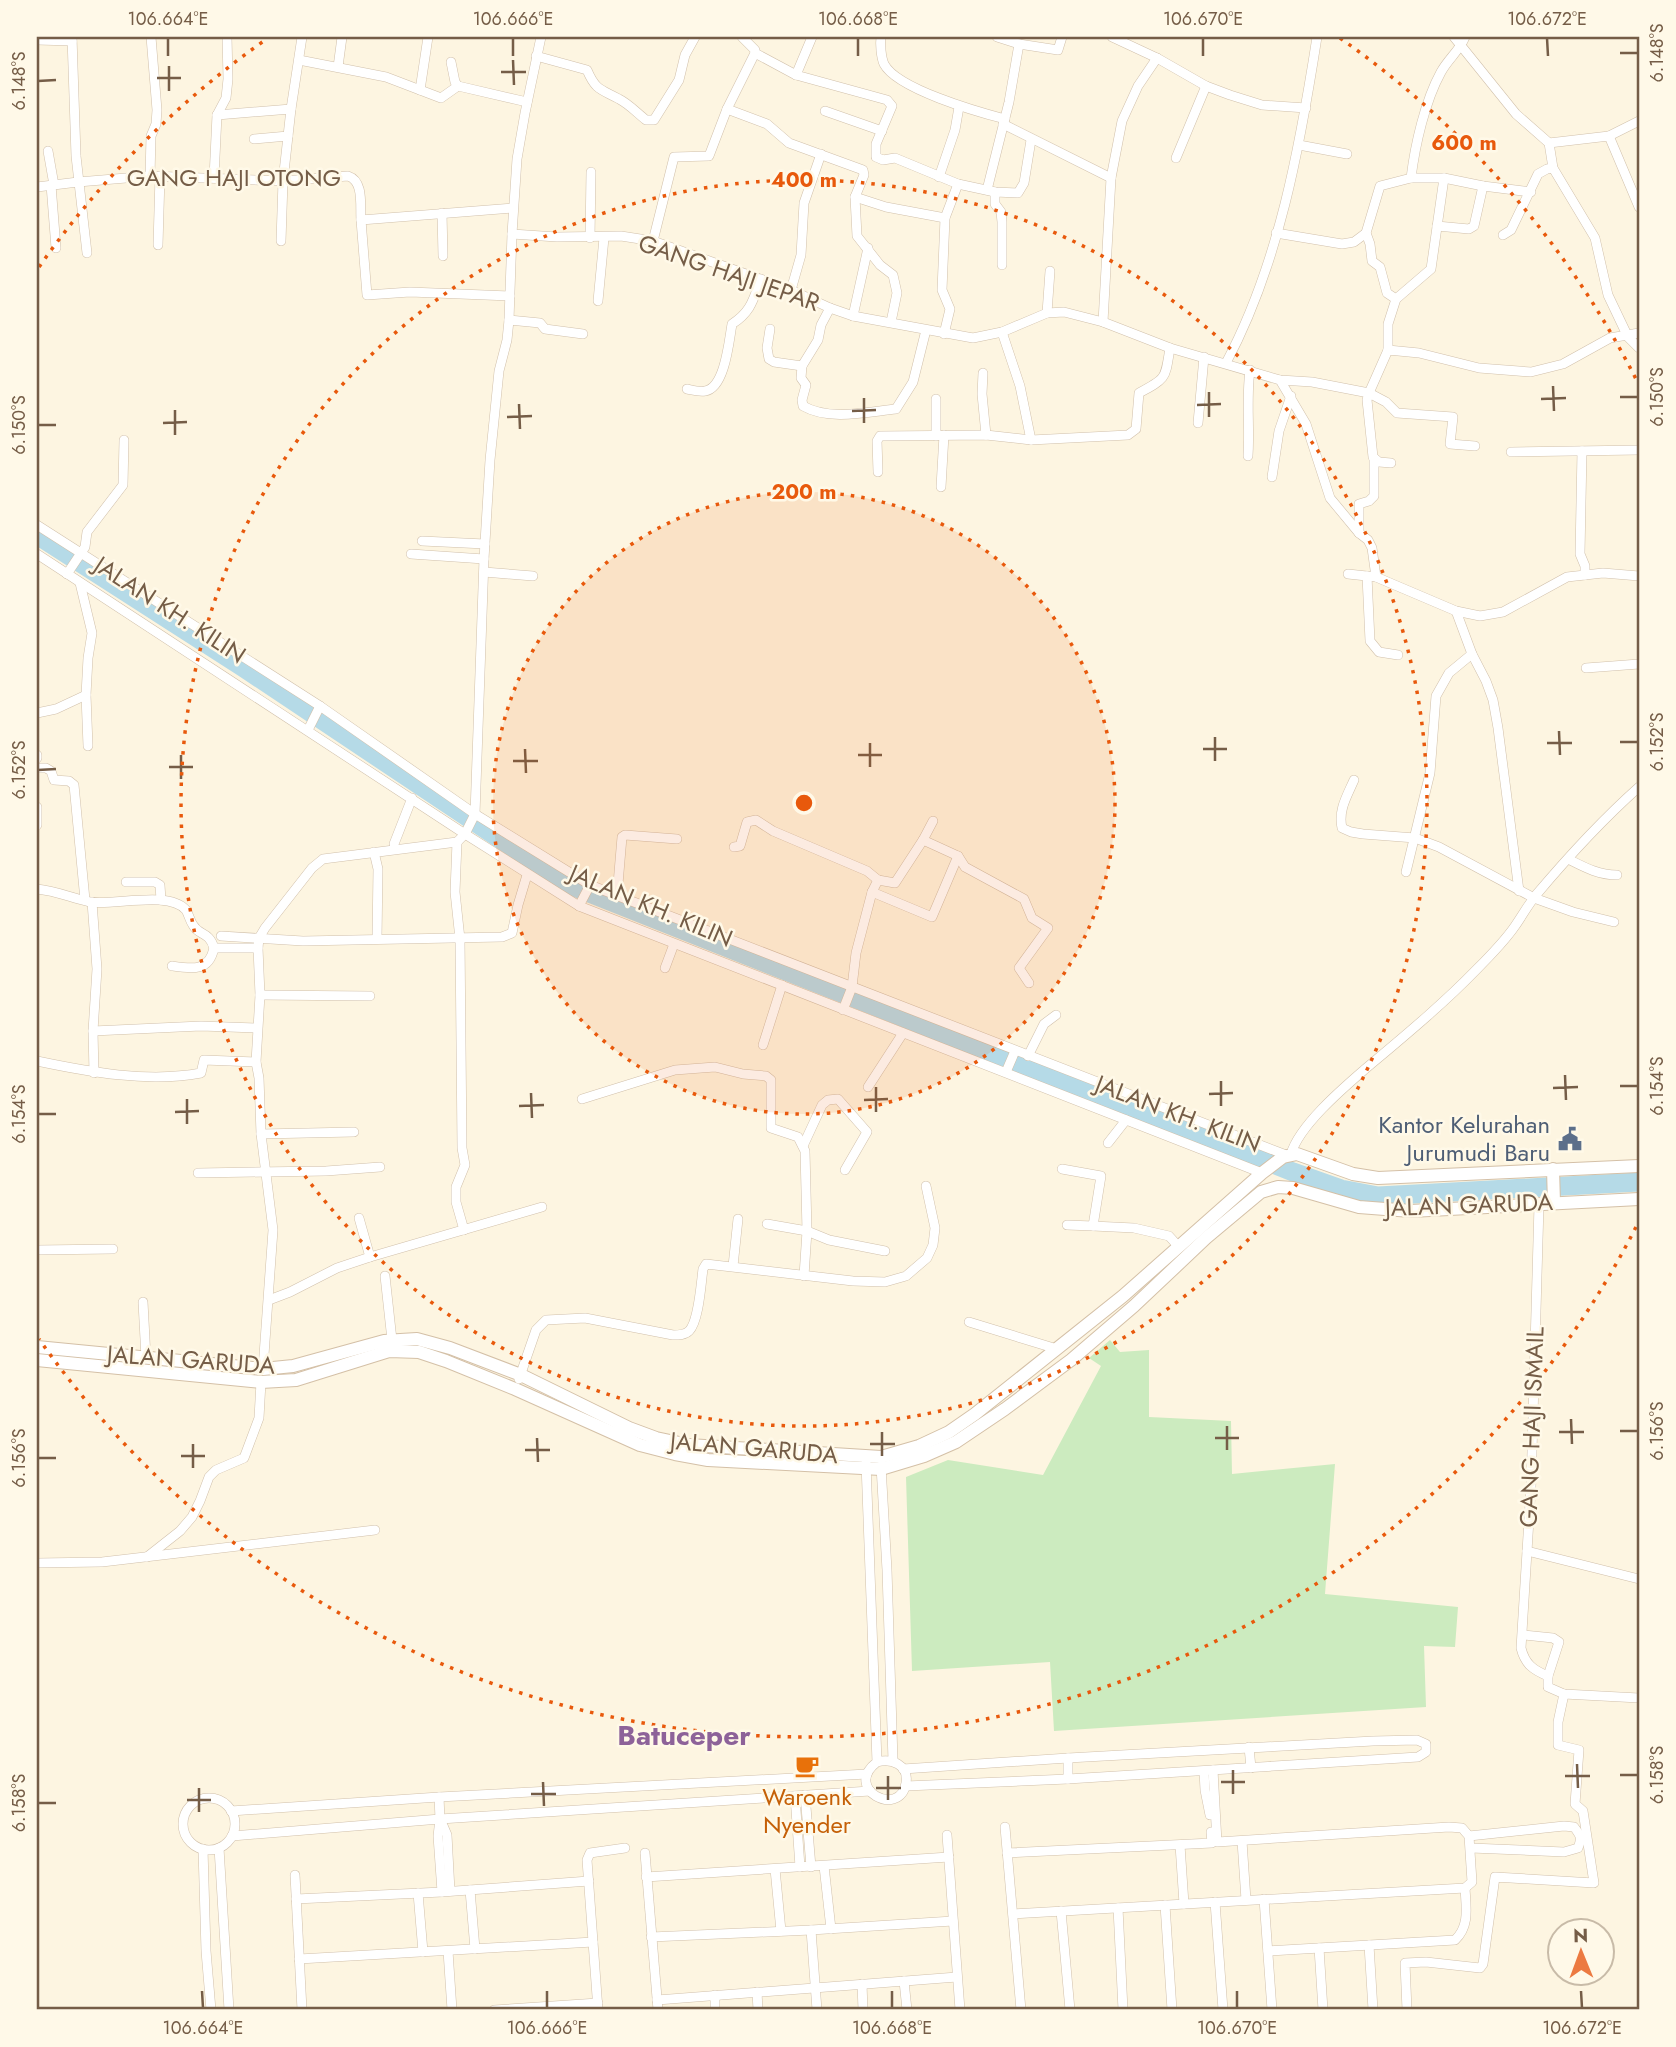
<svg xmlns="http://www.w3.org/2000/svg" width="1676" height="2047" font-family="Jost,sans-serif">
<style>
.green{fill:#ccebbf}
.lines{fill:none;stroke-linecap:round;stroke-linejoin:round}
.river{stroke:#b5dae7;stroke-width:19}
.minor-casing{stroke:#d1c0ab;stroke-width:10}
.secondary-casing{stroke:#d4c0a7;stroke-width:14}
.minor{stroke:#fff;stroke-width:9}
.secondary{stroke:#fff;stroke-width:12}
.ticks{fill:none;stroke:#755d47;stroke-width:2.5}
.ring{fill:none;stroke:#e8590c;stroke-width:3.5;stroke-dasharray:3.5 7}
.labels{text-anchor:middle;stroke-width:5;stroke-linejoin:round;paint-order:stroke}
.street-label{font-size:24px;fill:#755d47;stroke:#fff9e8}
.service-label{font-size:24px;fill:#4e5e75;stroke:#fff9e8;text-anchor:end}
.food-label{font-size:24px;fill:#c56008;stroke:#fff9e8}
.quarter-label{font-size:28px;font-weight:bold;fill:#8d6299;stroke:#fff9e8}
.centre{fill:#e8590c;stroke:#fff9e8;stroke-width:3.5}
.ring-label{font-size:21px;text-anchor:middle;font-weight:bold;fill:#e8590c;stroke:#fff9e8;stroke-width:5;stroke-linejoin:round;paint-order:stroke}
.neatline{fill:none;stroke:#755d47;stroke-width:2.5}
.ticks-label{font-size:18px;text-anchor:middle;fill:#755d47}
</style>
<rect width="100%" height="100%" fill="#fdf5e1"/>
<path class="green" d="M1110,1340L1120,1352L1149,1350V1417L1231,1421L1232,1474L1335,1464L1325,1594L1458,1607L1455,1647L1424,1646L1426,1707L1054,1731L1050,1662L912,1671L906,1477L948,1460L1043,1475L1101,1366L1089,1358Z"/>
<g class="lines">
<path class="river" d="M37,535L244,668L569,885L1293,1172L1341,1189L1378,1196L1639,1182"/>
<g class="minor-casing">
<g id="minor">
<path d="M72,37L76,156L87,253"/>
<path d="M742,37L755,50V53L796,75"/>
<path d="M812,37L796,75L887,100L892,106L876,144V157L883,160L895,158L958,184L995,192L1018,193L1024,183L1031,140"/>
<path d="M881,37C880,44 881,57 884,64C897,89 978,112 1005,119"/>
<path d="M997,37L1019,44L1058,50L1062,37"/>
<path d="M1112,37L1157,58L1206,86L1230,95L1262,105L1306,108"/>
<path d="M1454,37L1516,114L1549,143L1553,168L1595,238L1608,295L1628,337L1639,348"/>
<path d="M37,40L72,41"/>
<path d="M536,56L587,70C596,91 601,89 619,99C629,104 637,113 646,120H654L679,80L685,55L695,37"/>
<path d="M299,60L386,77L441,98L458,86"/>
<path d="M451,62L455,82L458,86L527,102"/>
<path d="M338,67L342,37"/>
<path d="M420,90L428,37"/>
<path d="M727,109L767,124L789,143L863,170L864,175L855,197L857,236L880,265L893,275L897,293L891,322"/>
<path d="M825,111L882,131"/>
<path d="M217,115L291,109"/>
<path d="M1003,124L1111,178"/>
<path d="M1609,136L1639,207"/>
<path d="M254,139L288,136L291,109L302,37"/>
<path d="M1549,143L1609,136L1639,121"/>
<path d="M1299,145L1347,154"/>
<path d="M48,151L54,185"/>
<path d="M1176,158L1206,86"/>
<path d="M150,176L151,136L156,124L157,110L151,37"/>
<path d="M939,177L955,130L959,107"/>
<path d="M214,178L217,115L226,98L228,79L227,37"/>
<path d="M1411,178C1415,145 1425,101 1441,72C1448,59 1460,50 1465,37"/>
<path d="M51,185L56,248"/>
<path d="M37,187L78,182L150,176L283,181L348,176C364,181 360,205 361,220L513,208"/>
<path d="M987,190L1009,102L1019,44"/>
<path d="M995,192V204L1001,212L1002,222V265"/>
<path d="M855,197L886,207L945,218"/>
<path d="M442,213L443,256"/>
<path d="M361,220L367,295L410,292L510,296"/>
<path d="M1437,226L1469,229L1474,226L1483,186"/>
<path d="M1276,233L1342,244L1354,242L1366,233"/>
<path d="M512,234L557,237L621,236L653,241L791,290L830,308L853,316L973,338L1002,332L1047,313L1064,312L1103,322L1170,348L1280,380L1312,382L1369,393L1386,402L1397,413L1453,417L1450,444L1475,446"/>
<path d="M1503,235L1511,230L1538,174L1547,169L1553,168"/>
<path d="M590,238L591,172"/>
<path d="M281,241L283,181L288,136"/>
<path d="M653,241L674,157L709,156L727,109L755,53"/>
<path d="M158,245L160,176"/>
<path d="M791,290L801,255L804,203L821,154"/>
<path d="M1396,299L1387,293L1380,267L1372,261L1370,244L1366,233L1380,186L1411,178H1444L1483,186L1531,192"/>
<path d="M598,301L604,238"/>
<path d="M830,308L821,325L818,340L802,366L801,378L806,385L802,400L803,406C829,421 867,412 896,409L913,382L926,330"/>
<path d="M1047,313L1050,271"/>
<path d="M853,316L868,248"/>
<path d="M509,320L540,323L545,329L583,334"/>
<path d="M1103,322L1111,178L1122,121L1138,86L1157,58"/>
<path d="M770,329L767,348L769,359L774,362L802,366"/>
<path d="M1002,332L1020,386L1031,440"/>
<path d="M944,334L950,309L942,290L945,218L958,184"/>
<path d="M1388,350V324L1396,299L1431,269L1444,178"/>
<path d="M1226,363C1279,264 1300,146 1317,37"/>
<path d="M983,373L982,394L986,435"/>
<path d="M1280,380L1306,424L1330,498L1359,533L1368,540L1372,548L1376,577"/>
<path d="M687,389C692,390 699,392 705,391C725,388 729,341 732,324C751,312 753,300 761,279"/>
<path d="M1198,423L1204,357"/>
<path d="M936,436V399"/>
<path d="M1582,451L1580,554L1585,566V575"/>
<path d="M1511,452L1639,450"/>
<path d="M1248,456C1250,427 1246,400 1250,370"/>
<path d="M1391,463L1379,462L1373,457L1367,400L1369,393L1388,350L1419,353L1479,368L1531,372L1563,364L1610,338L1639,333"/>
<path d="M878,472L877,441L880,436L986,435L1031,440L1128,435L1136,429L1139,393C1167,378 1165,379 1170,348"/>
<path d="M1272,477L1279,431L1291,396"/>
<path d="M941,487L944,435"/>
<path d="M37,525L320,706L475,814L590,885L1286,1155"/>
<path d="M1359,533V504L1369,501L1374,496V458"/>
<path d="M422,541L485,544"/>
<path d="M37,554L465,834L579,906L1262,1173"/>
<path d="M411,554L484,559"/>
<path d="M484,572L533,576"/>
<path d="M67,574L85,547L87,532L123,485L124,440"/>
<path d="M1348,574L1376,577L1456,611L1480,616L1503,612L1567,577L1603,573L1639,576"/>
<path d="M1367,576L1370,641L1379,652L1398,655"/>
<path d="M80,583L92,633L88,658L86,695L88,746"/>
<path d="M1456,611L1472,654L1486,681L1493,700L1498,728L1519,891"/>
<path d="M1586,668L1639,664"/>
<path d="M37,713L56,709L86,695"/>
<path d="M308,730L320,706"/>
<path d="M37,755V758"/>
<path d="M37,768H46L51,771L54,780L69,781L74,785L85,900"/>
<path d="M1354,780C1347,796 1338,810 1342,828L1351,832L1363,834L1415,838L1439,847L1534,898L1573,912L1614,922"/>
<path d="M37,807V825"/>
<path d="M923,840L933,821"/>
<path d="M457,842L455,892L460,939L462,1148L465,1165L456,1187V1202L464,1230"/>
<path d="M394,844L412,798"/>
<path d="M734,847L740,846L747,822L756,820L773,831L867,871L878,880"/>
<path d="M374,852L378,869L377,939"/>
<path d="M1568,859C1584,867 1598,875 1617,875"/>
<path d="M1406,872L1430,773L1436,696L1449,673L1472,654"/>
<path d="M126,882H155L160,885L161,900"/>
<path d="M37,889C57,891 71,898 90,902C114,906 169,890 186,910C189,915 190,921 193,925C199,936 209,931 214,948H258"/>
<path d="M872,892L932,917L958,856"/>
<path d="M617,896L622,837L625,835L677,839"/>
<path d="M92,902L97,969L93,1031L94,1073"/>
<path d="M579,906L590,885"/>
<path d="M221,936L303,941L502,937L512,933L518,905L527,875"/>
<path d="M172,966C192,969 209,972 214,948"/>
<path d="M665,968L674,944"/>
<path d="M260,995L370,996"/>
<path d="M843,1010L852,987L856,953L872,892L878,880L895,883L923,840L958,856L965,867L1024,899L1032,918L1048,928L1019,968L1029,983"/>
<path d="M93,1031L201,1026L257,1028"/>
<path d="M763,1045L782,985"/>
<path d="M1028,1056L1044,1024L1056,1015"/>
<path d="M37,1061C89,1072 148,1083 201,1073L204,1060L256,1062"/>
<path d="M1006,1072L1015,1051"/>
<path d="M868,1087L903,1033"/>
<path d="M582,1099L675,1070L715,1067L743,1074L766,1076L771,1080V1128L798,1137L805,1151L807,1231L804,1276"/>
<path d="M261,1134L354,1132"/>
<path d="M1108,1143L1126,1120"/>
<path d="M803,1146L822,1105L828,1100L838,1099L867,1132L845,1170"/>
<path d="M1291,1154C1299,1126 1342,1089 1364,1070C1402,1038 1441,1006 1476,970C1489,957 1504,942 1515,926C1522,916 1528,905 1536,895C1568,857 1602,820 1639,787"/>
<path d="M1062,1169L1101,1176L1093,1226L1067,1225"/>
<path d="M198,1173L326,1171L380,1167"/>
<path d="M1539,1205L1531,1487L1521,1648C1525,1664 1533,1670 1548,1676"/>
<path d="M359,1218L370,1257"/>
<path d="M767,1224L807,1231L829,1240L885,1251"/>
<path d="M1093,1226L1134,1228L1169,1236L1178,1246"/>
<path d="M37,1250L113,1249"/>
<path d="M733,1266L738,1219"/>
<path d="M385,1276L392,1340"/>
<path d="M269,1300L290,1292L337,1268L370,1257L542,1207"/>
<path d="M143,1302L146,1358"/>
<path d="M969,1322L1057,1349"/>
<path d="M263,1369L273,1230L261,1134L259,1078L256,1062L260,995L258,948L259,938L265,928L312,868L323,859L457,842L465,834L475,814L484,559L490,460L499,371L507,340L509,320L512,234L517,159L525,113L541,37"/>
<path d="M519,1379L536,1330L546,1320L585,1318L673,1335C679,1335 685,1335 689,1331C699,1321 701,1283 703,1269L706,1264L853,1281L885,1282L906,1276L927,1258L933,1245L935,1228L926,1186"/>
<path d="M866,1463L877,1762C842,1789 900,1819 906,1783C909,1765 892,1758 877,1762"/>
<path d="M881,1466L887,1570L893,1761"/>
<path d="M1527,1551L1639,1579"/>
<path d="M147,1557L180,1531L192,1517L200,1501L209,1477L216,1470L244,1458L259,1418L261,1382"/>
<path d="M37,1563L102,1562L375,1530"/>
<path d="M1523,1635L1553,1638L1559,1642L1548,1676V1687L1564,1694L1639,1698"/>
<path d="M1249,1747L1251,1768"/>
<path d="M1068,1758V1779"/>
<path d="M903,1769L1068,1758L1373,1741L1417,1740L1426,1744V1752L1418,1757L1068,1779L906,1786"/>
<path d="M1204,1771L1205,1790L1210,1815"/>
<path d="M805,1795L811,1867"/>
<path d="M795,1796L800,1867"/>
<path d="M439,1797L440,1819L438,1836L442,1892"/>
<circle cx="209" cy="1824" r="26"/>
<path d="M231,1811L439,1797L867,1774"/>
<path d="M441,1821L447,1835L450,1891"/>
<path d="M1005,1827L1021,2010"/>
<path d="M947,1835L960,2010"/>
<path d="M232,1836L440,1819L870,1791"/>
<path d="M1469,1836L1564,1826L1574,1827C1581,1836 1582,1838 1578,1848L1564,1852L1471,1848"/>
<path d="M1242,1841L1246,1900"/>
<path d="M1180,1845L1184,1904"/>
<path d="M219,1848L229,2010"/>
<path d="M203,1849L206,1951L211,2010"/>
<path d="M645,1853L658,2010"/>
<path d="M1007,1853L1212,1843L1211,1832"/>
<path d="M824,1866L831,1929"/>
<path d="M775,1869L781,1931"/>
<path d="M295,1875L302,2010"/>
<path d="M646,1877L949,1857"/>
<path d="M470,1890L475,1949"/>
<path d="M418,1893L423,1952"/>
<path d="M296,1899L442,1892L589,1881"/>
<path d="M1264,1899L1272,2010"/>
<path d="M1215,1902L1223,2010"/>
<path d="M1165,1905L1172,2010"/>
<path d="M1118,1908L1123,2010"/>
<path d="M1061,1911L1070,2010"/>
<path d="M1013,1914L1465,1888L1472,1882L1469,1836L1462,1828L1449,1827L1217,1842L1213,1770"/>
<path d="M811,1930L817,2010"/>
<path d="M651,1937L811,1930L953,1921"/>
<path d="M1369,1945L1373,2010"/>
<path d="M1319,1948L1323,2010"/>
<path d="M448,1951L452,2010"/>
<path d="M1268,1951L1455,1940C1470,1926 1466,1907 1465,1888"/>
<path d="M299,1959L593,1942"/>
<path d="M904,1981L907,2010"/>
<path d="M862,1984L863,2010"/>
<path d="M757,1992L758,2010"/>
<path d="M715,1995V2010"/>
<path d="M657,2000L957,1977"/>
<path d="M494,2010L598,2003"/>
<path d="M598,2010L587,1860L590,1853L625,1848"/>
<path d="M1407,2010L1405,1963L1426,1962L1480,1968L1483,1964L1495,1877L1594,1883L1583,1811L1575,1804L1579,1750L1558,1745V1722L1564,1694"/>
</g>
</g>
<g class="secondary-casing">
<g id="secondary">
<path d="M1553,1169L1554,1203"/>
<path d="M37,1347L263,1369L293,1366L384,1341L417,1339L450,1348L521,1375L629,1428L656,1438L689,1445L881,1457L919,1446L949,1432L975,1414L1123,1296L1262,1173L1283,1157L1297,1154L1353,1174L1378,1178L1639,1166"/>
<path d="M37,1360L261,1382L296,1380L389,1351L419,1352L446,1361L515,1389L640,1445L675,1454L708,1460L881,1469L924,1456L956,1442L1005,1409L1071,1360L1134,1306L1206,1238L1261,1192L1278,1187L1293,1188L1359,1207L1411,1211L1639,1199"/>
</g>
</g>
<use href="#minor" class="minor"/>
<use href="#secondary" class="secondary"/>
</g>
<path class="ticks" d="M168,38V56M513,38V56M858,38V56M1203,38V56M1547,38L1548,56M1620,53H1638M513,60L514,85M169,66V91M501,72H526M157,78H181M38,81L56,80M1553,386L1554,411M1209,392V417M1620,397H1638M864,398V423M1541,399L1566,398M519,404L520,429M1197,405L1221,404M175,410V435M852,411L876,410M507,417L532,416M163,423L187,422M38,425H56M1559,731L1560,755M1215,737V761M1620,742H1638M870,743V767M1547,743H1572M525,749L526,773M1203,749H1227M181,755V779M858,755H882M513,761H538M169,767H193M38,770L56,769M1565,1075L1566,1100M1221,1081V1106M1620,1086H1638M876,1087V1112M1553,1088L1578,1087M531,1093L532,1118M1209,1094L1233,1093M187,1099V1124M864,1100L888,1099M519,1106L544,1105M175,1112L199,1111M38,1114H56M1571,1419L1572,1444M1227,1426V1450M1620,1431H1638M882,1432V1456M1559,1432H1584M537,1438L538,1462M1215,1438H1239M193,1444V1468M870,1444H895M525,1450H550M181,1456H205M38,1458H56M1577,1764L1578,1788M1233,1770V1794M1620,1775H1638M888,1776V1800M1565,1776H1590M543,1782L544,1806M1221,1782H1245M199,1788V1812M876,1788H901M531,1794H556M187,1800H211M38,1803H56M202,1991L203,2008M547,1991V2008M892,1991V2008M1237,1991V2008M1581,1991L1582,2008"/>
<circle cx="804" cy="803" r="311" fill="#e8590c" fill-opacity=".12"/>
<g class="ring">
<circle cx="804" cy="803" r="311"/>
<circle cx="804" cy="803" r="623"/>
<path d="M1636 1227A934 934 0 0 1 39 1339M39 267A934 934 0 0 1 268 38M1340 38A934 934 0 0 1 1636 379"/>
</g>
<defs>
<g id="civic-bare" transform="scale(1.89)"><path d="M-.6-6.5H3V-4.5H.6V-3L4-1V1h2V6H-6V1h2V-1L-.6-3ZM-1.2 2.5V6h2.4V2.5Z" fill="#5c6f8a" stroke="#fff9e8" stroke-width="2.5" paint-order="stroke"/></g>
<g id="cafe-bare" transform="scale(1.89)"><path d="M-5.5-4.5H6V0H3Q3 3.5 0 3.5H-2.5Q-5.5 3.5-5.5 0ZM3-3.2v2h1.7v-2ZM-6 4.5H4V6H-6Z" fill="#e8710a" stroke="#fff9e8" stroke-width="2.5" paint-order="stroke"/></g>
</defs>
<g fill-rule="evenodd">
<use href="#civic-bare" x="1570" y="1139"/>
<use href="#cafe-bare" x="807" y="1766"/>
</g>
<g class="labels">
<g class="street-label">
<text x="234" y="186">GANG HAJI OTONG</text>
<text transform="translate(729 273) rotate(19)" y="8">GANG HAJI JEPAR</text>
<text transform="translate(170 610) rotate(33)" y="8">JALAN KH. KILIN</text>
<text transform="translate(651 906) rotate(23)" y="8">JALAN KH. KILIN</text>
<text transform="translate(1178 1114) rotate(21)" y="8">JALAN KH. KILIN</text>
<text transform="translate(1469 1205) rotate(-2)" y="8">JALAN GARUDA</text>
<text transform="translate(191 1360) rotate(4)" y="8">JALAN GARUDA</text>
<text transform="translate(1532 1427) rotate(-88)" y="8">GANG HAJI ISMAIL</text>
<text transform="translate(754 1448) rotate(5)" y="8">JALAN GARUDA</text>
</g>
<g class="service-label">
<text x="1550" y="1133">Kantor Kelurahan<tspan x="1550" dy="28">Jurumudi Baru</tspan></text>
</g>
<g class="food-label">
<text x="807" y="1805">Waroenk<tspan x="807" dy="28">Nyender</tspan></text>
</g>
<g class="quarter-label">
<text x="684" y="1745">Batuceper</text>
</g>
</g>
<circle cx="804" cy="803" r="10" class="centre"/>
<g class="ring-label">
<text x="1464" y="150">600 m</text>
<text x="804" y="187">400 m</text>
<text x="804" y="499">200 m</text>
</g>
<rect width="1676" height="2047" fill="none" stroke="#fff9e8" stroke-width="77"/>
<g transform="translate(1581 1952) rotate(359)"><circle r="33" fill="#fff9e8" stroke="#c8bba8" stroke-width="2"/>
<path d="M0-5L12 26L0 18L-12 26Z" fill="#ec7a41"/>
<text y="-10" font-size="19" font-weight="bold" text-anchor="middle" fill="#755d47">N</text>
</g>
<rect x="38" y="38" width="1600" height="1970" class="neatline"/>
<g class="ticks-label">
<text x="168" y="25">106.664°E</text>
<text x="513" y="25">106.666°E</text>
<text x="858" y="25">106.668°E</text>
<text x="1203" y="25">106.670°E</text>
<text x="1547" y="25">106.672°E</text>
<text transform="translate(1657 53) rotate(-90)" y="6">6.148°S</text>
<text transform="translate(19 81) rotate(-90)" y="6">6.148°S</text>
<text transform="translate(1657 397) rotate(-90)" y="6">6.150°S</text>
<text transform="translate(19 425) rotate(-90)" y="6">6.150°S</text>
<text transform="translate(1657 742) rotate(-90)" y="6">6.152°S</text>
<text transform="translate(19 770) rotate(-90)" y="6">6.152°S</text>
<text transform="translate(1657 1086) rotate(-90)" y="6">6.154°S</text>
<text transform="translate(19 1114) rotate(-90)" y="6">6.154°S</text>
<text transform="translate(1657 1431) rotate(-90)" y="6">6.156°S</text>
<text transform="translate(19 1458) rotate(-90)" y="6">6.156°S</text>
<text transform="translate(1657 1775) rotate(-90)" y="6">6.158°S</text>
<text transform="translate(19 1803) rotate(-90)" y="6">6.158°S</text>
<text x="203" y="2034">106.664°E</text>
<text x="547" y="2034">106.666°E</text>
<text x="892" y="2034">106.668°E</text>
<text x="1237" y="2034">106.670°E</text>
<text x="1582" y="2034">106.672°E</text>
</g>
</svg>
